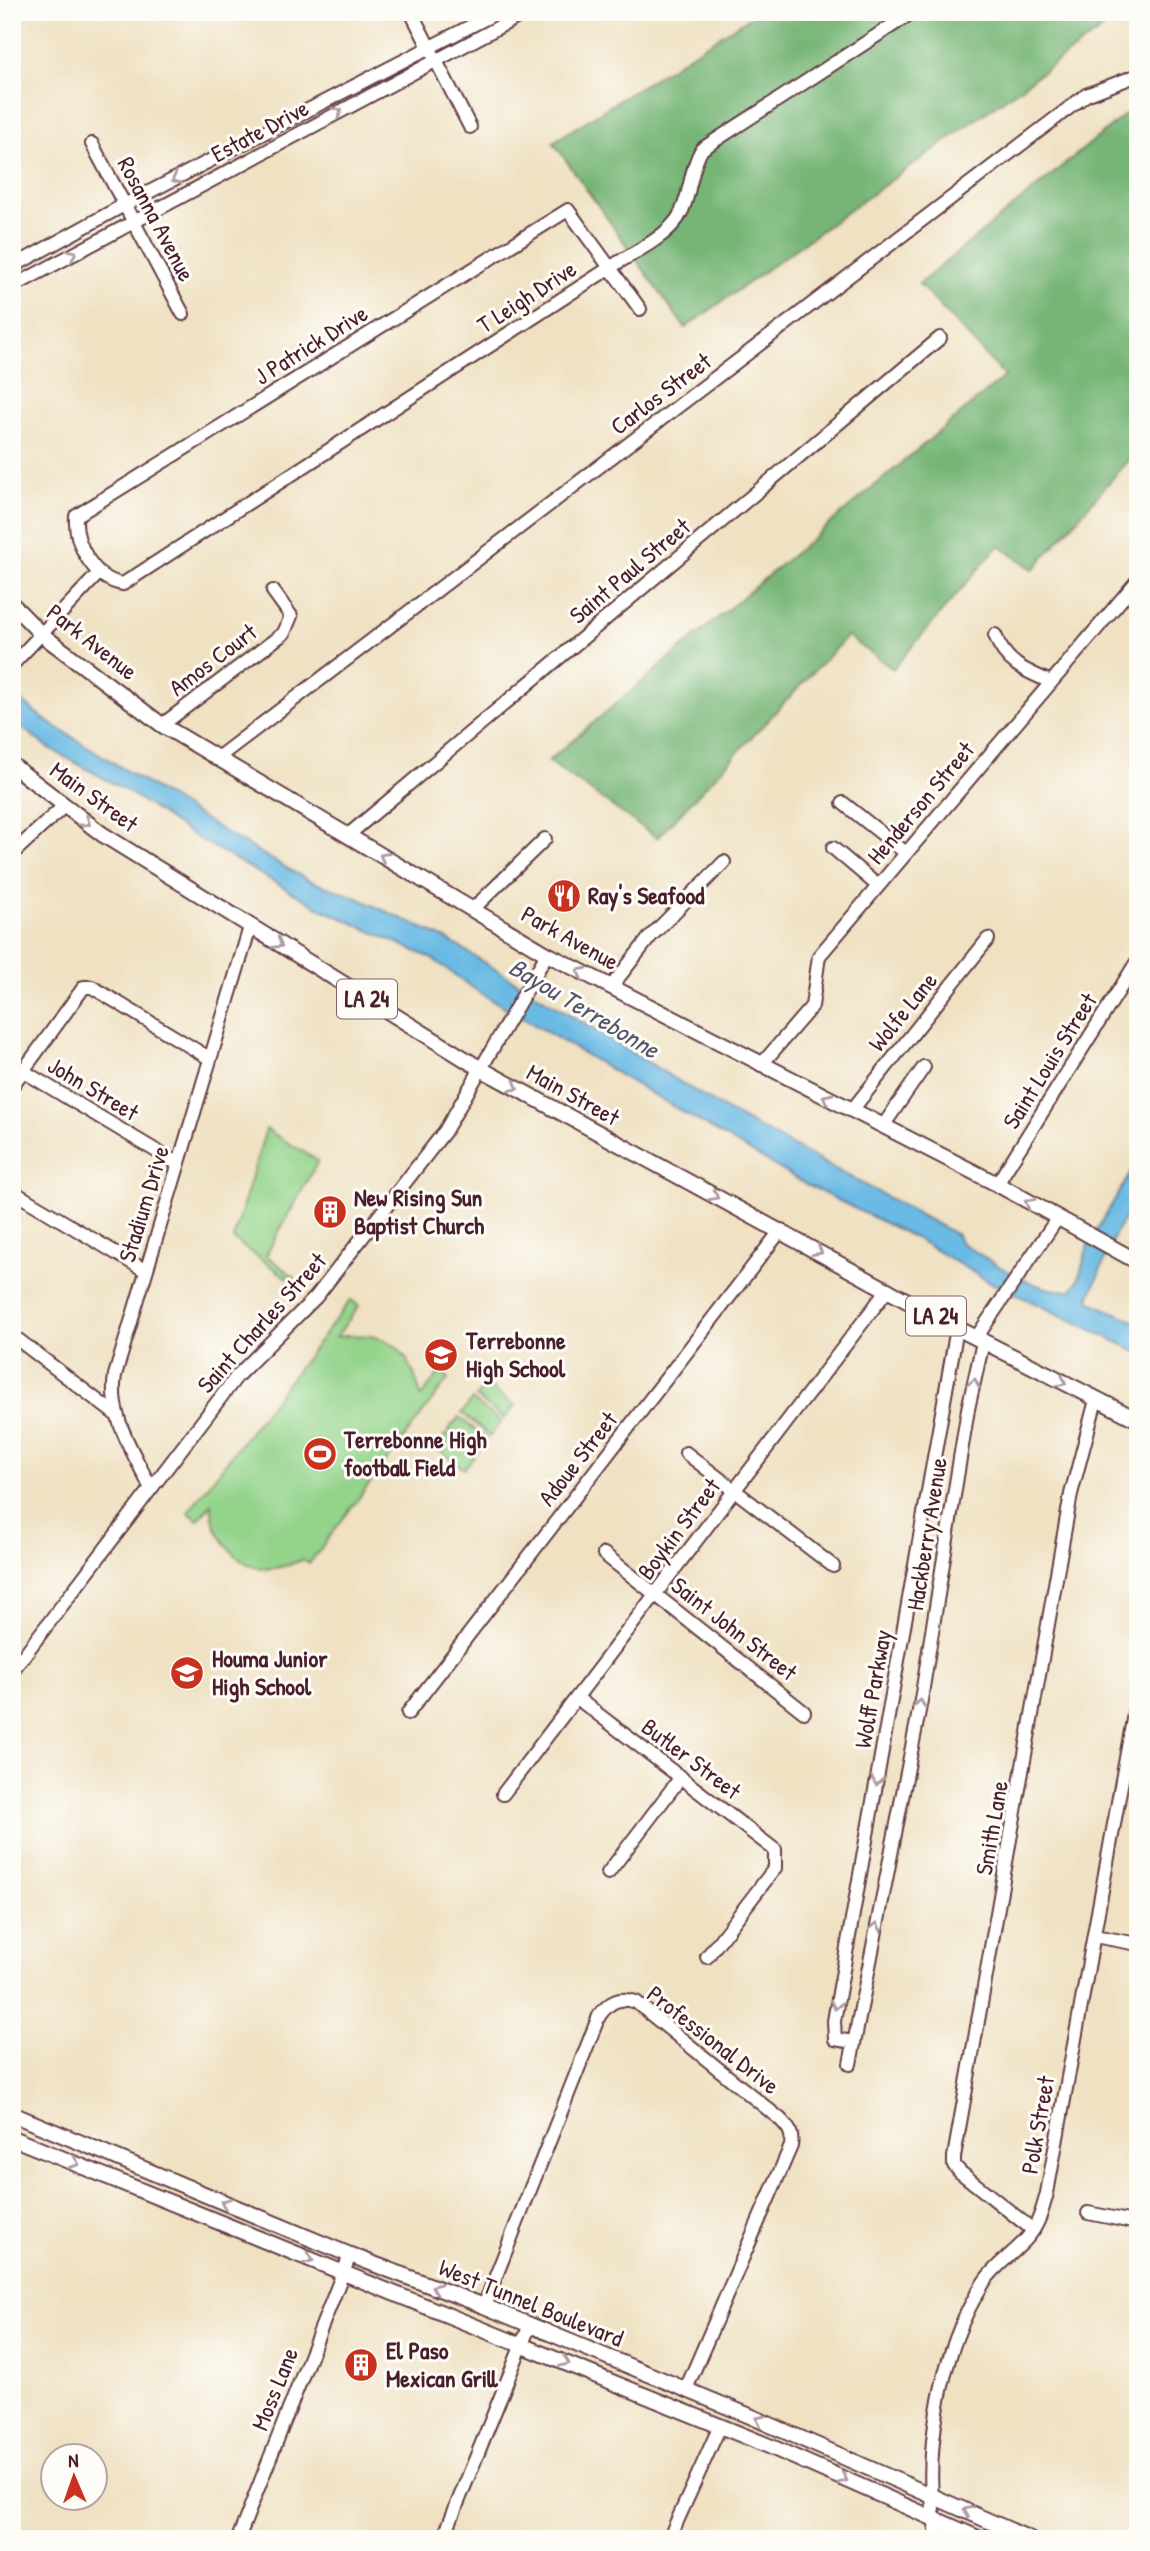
<svg xmlns="http://www.w3.org/2000/svg" width="1150" height="2551" font-family="'Patrick Hand',sans-serif">
<style>
.green{fill:#93d38a;stroke:#6e795a;stroke-width:2}
.forest{fill:#76b576;stroke:#606a50;stroke-width:2}
.water{fill:#69bae4;stroke:#5a6c88;stroke-width:2}
.lines{fill:none;stroke-linecap:round;stroke-linejoin:round}
.minor-casing{stroke:#633c42;stroke-width:16}
.major-casing{stroke:#633c42;stroke-width:18}
.minor{stroke:#fff;stroke-width:12}
.major{stroke:#fff;stroke-width:14}
.oneway{stroke:#ae9aa0}
.labels{text-anchor:middle;stroke-width:6;stroke-linejoin:round;paint-order:stroke}
.shield{fill:#fdfcf7;stroke:#806168;stroke-width:2}
.shield-label{font-size:23px;font-weight:bold;fill:#4a1f2b}
.street-label{font-size:24px;fill:#4a1f2b;stroke:#fdfcf7}
.poi-label{font-size:24px;font-weight:bold;fill:#4a1f2b;stroke:#fdfcf7;text-anchor:start}
.water-label{font-size:26px;font-style:italic;fill:#55556c;stroke:#fdfcf7}
</style>
<rect width="100%" height="100%" fill="#fdfcf7"/>
<filter id="ink" filterUnits="userSpaceOnUse"><feTurbulence type="fractalNoise" baseFrequency=".0143" numOctaves="2"/><feDisplacementMap in="SourceGraphic" scale="14" xChannelSelector="R" yChannelSelector="G"/><feConvolveMatrix kernelMatrix="1 2 1 2 8 2 1 2 1" color-interpolation-filters="sRGB"/></filter>
<filter id="wash" filterUnits="userSpaceOnUse"><feTurbulence type="fractalNoise" baseFrequency=".00686" numOctaves="4" result="noise"/><feDisplacementMap in="SourceGraphic" scale="28" xChannelSelector="R" yChannelSelector="G"/><feGaussianBlur stdDeviation="1.57" result="paint"/><feColorMatrix in="noise" values="0 0 0 0 0 0 0 0 0 0 0 0 0 0 0 0 0 1.4 0 .05"/><feComposite in="paint" operator="in"/></filter>
<g filter="url(#wash)">
<rect width="100%" height="100%" fill="#efe1c2"/>
<g class="green">
<path d="M266,1129L318,1161L266,1255L295,1278L293,1282L233,1239Z"/>
<path d="M351,1300L359,1306L336,1337C390,1329 409,1347 421,1397L440,1372L449,1378L309,1564L303,1560C270,1571 254,1576 229,1548C216,1532 213,1524 211,1504L198,1520L188,1512Z"/>
<path d="M486,1384L515,1406L504,1419L476,1397Z"/>
<path d="M472,1400L501,1422L490,1436L462,1413Z"/>
<path d="M459,1417L487,1439L477,1452L448,1430Z"/>
<path d="M446,1434L474,1456L464,1469L435,1447Z"/>
</g>
<g class="forest">
<path d="M758,12H1126L685,328L553,142Z"/>
<path d="M1138,104V449L1033,570L999,545L893,669L847,636L657,838L548,761L1005,376L919,284Z"/>
</g>
<path class="water" d="M12,693L45,720L231,836L308,880L355,897L446,939L726,1110L957,1235L960,1242C989,1260 1038,1295 1072,1290L1079,1278L1088,1245L1138,1160V1196L1116,1232L1089,1298L1091,1302L1138,1323V1352L988,1281L915,1238L807,1185L477,991L433,959L322,909L192,835L127,791L47,747L12,720Z"/>
</g>
<g filter="url(#ink)">
<g class="lines">
<g class="minor-casing">
<g id="minor">
<path d="M411,12L470,127"/>
<path d="M92,144L183,314"/>
<path d="M12,267L124,205L498,12"/>
<path d="M12,287L527,12"/>
<path d="M640,309L568,210L76,516C74,544 94,580 123,584L611,267C632,253 664,239 678,218C691,198 689,170 702,149L913,12"/>
<path d="M995,635C1005,663 1025,671 1051,682"/>
<path d="M12,665L98,574"/>
<path d="M162,725L284,633L291,616L273,591"/>
<path d="M216,759L1086,95L1138,75"/>
<path d="M843,803L906,853"/>
<path d="M347,836L940,338"/>
<path d="M833,848L878,886"/>
<path d="M12,854L64,806"/>
<path d="M473,909L545,839"/>
<path d="M611,987L650,937L724,862"/>
<path d="M761,1065L812,1006L819,956L1138,580"/>
<path d="M23,1071L178,1164"/>
<path d="M12,1086L84,987H92L209,1058"/>
<path d="M852,1110L988,939"/>
<path d="M883,1126L924,1067"/>
<path d="M997,1184L1138,960"/>
<path d="M12,1191L146,1271"/>
<path d="M12,1335L115,1414"/>
<path d="M976,1338L1057,1219"/>
<path d="M686,1453L833,1566"/>
<path d="M151,1489C134,1452 108,1417 115,1375L250,927"/>
<path d="M604,1554L804,1712"/>
<path d="M12,1671L237,1376L316,1297L445,1131L547,954"/>
<path d="M577,1698L775,1850V1868L707,1957"/>
<path d="M408,1713L781,1230"/>
<path d="M503,1794L888,1289"/>
<path d="M608,1873L681,1777"/>
<path d="M1094,1936L1138,1944"/>
<path d="M853,2042L835,2039L834,2021L957,1328"/>
<path d="M850,2064L920,1706L968,1409L983,1342"/>
<path d="M1088,2213L1138,2223"/>
<path d="M1033,2230L960,2172L954,2165V2157L1071,1494L1096,1400"/>
<path d="M484,2306L599,2016C609,2002 619,1996 636,2002L780,2119C789,2128 793,2133 791,2146L686,2389"/>
<path d="M238,2539L350,2255"/>
<path d="M443,2539L529,2327"/>
<path d="M669,2539L720,2426"/>
<path d="M938,2539C920,2461 940,2350 984,2282C995,2265 1015,2253 1028,2237C1039,2224 1043,2208 1047,2193L1138,1692"/>
</g>
</g>
<g class="major-casing">
<g id="major">
<path d="M12,604L41,634L162,725L547,954L997,1184L1138,1262"/>
<path d="M12,765L102,834L481,1069L957,1328L1138,1420"/>
<path d="M12,2114L350,2255L484,2306L750,2416L1030,2539"/>
<path d="M12,2138L769,2446L980,2539"/>
</g>
</g>
<use href="#minor" class="minor"/>
<use href="#major" class="major"/>
</g>
<defs><path id="oneway-chevron" d="M-2-3.5L2.5 0L-2 3.5" fill="none" stroke-width="1.6" stroke-linecap="round" stroke-linejoin="round" transform="scale(1.75)"/></defs>
<g class="oneway">
<use href="#oneway-chevron" transform="translate(338 112) rotate(-28)"/>
<use href="#oneway-chevron" transform="translate(176 179) rotate(153)"/>
<use href="#oneway-chevron" transform="translate(72 254) rotate(-28)"/>
<use href="#oneway-chevron" transform="translate(86 822) rotate(36)"/>
<use href="#oneway-chevron" transform="translate(384 857) rotate(-150)"/>
<use href="#oneway-chevron" transform="translate(278 944) rotate(31)"/>
<use href="#oneway-chevron" transform="translate(581 972) rotate(-153)"/>
<use href="#oneway-chevron" transform="translate(514 1087) rotate(29)"/>
<use href="#oneway-chevron" transform="translate(827 1098) rotate(-153)"/>
<use href="#oneway-chevron" transform="translate(714 1196) rotate(27)"/>
<use href="#oneway-chevron" transform="translate(1029 1203) rotate(-150)"/>
<use href="#oneway-chevron" transform="translate(818 1251) rotate(29)"/>
<use href="#oneway-chevron" transform="translate(1062 1382) rotate(27)"/>
<use href="#oneway-chevron" transform="translate(974 1383) rotate(-77)"/>
<use href="#oneway-chevron" transform="translate(920 1704) rotate(-80)"/>
<use href="#oneway-chevron" transform="translate(877 1781) rotate(100)"/>
<use href="#oneway-chevron" transform="translate(876 1927) rotate(-79)"/>
<use href="#oneway-chevron" transform="translate(836 2005) rotate(100)"/>
<use href="#oneway-chevron" transform="translate(75 2163) rotate(22)"/>
<use href="#oneway-chevron" transform="translate(225 2203) rotate(-157)"/>
<use href="#oneway-chevron" transform="translate(309 2259) rotate(22)"/>
<use href="#oneway-chevron" transform="translate(436 2288) rotate(-159)"/>
<use href="#oneway-chevron" transform="translate(565 2362) rotate(23)"/>
<use href="#oneway-chevron" transform="translate(760 2420) rotate(-156)"/>
<use href="#oneway-chevron" transform="translate(843 2479) rotate(24)"/>
<use href="#oneway-chevron" transform="translate(968 2511) rotate(-156)"/>
</g>
</g>
<defs>
<g id="restaurant-disc" transform="scale(1.75)"><circle r="9.5" fill="#c8321e" stroke="#fdfcf7"/><path d="M-5-6h1v4h1v-4h1v4h1v-4h1v5L-1.5 .5V6h-2V.5L-5-1ZM5-6V6H3V1.5H1.5Q1.5-4 5-6Z" fill="#fff"/></g>
<g id="building-disc" transform="scale(1.75)"><circle r="9.5" fill="#c8321e" stroke="#fdfcf7"/><path d="M-4-6H4V6H1V3H-1V6H-4ZM-2.5-4.3h1.7v1.8h-1.7ZM.8-4.3h1.7v1.8H.8ZM-2.5-1h1.7V.8h-1.7ZM.8-1h1.7V.8H.8Z" fill="#fff"/></g>
<g id="school-disc" transform="scale(1.75)"><circle r="9.5" fill="#c8321e" stroke="#fdfcf7"/><path d="M0-5L7-2L0 1L-7-2ZM-4 1L0 2.5L4 1V4Q0 6-4 4Z" fill="#fff"/></g>
<g id="stadium-disc" transform="scale(1.75)"><circle r="9.5" fill="#c8321e" stroke="#fdfcf7"/><path d="M0-5a6.5 5 0 1 0 0 10a6.5 5 0 1 0 0-10ZM-3.5-1.8h7v3.6h-7Z" fill="#fff"/></g>
</defs>
<g fill-rule="evenodd">
<use href="#restaurant-disc" x="564" y="896"/>
<use href="#building-disc" x="330" y="1212"/>
<use href="#school-disc" x="441" y="1355"/>
<use href="#stadium-disc" x="320" y="1454"/>
<use href="#school-disc" x="187" y="1673"/>
<use href="#building-disc" x="361" y="2365"/>
</g>
<g class="labels">
<g class="shield">
<rect x="337" y="979.5" width="60" height="39" rx="5"/>
<rect x="906" y="1296.5" width="60" height="39" rx="5"/>
</g>
<g class="shield-label">
<text x="367" y="1007">LA 24</text>
<text x="936" y="1324">LA 24</text>
</g>
<g class="street-label">
<text transform="translate(260 131) rotate(-28)" y="8">Estate Drive</text>
<text transform="translate(156 219) rotate(62)" y="8">Rosanna Avenue</text>
<text transform="translate(527 297) rotate(-33)" y="8">T Leigh Drive</text>
<text transform="translate(311 345) rotate(-32)" y="8">J Patrick Drive</text>
<text transform="translate(661 394) rotate(-37)" y="8">Carlos Street</text>
<text transform="translate(630 571) rotate(-40)" y="8">Saint Paul Street</text>
<text transform="translate(92 642) rotate(38)" y="8">Park Avenue</text>
<text transform="translate(213 660) rotate(-37)" y="8">Amos Court</text>
<text transform="translate(94 797) rotate(36)" y="8">Main Street</text>
<text transform="translate(921 803) rotate(-50)" y="8">Henderson Street</text>
<text transform="translate(570 938) rotate(29)" y="8">Park Avenue</text>
<text transform="translate(903 1012) rotate(-51)" y="8">Wolfe Lane</text>
<text transform="translate(1050 1061) rotate(-58)" y="8">Saint Louis Street</text>
<text transform="translate(93 1089) rotate(31)" y="8">John Street</text>
<text transform="translate(573 1095) rotate(29)" y="8">Main Street</text>
<text transform="translate(144 1204) rotate(-73)" y="8">Stadium Drive</text>
<text transform="translate(262 1323) rotate(-48)" y="8">Saint Charles Street</text>
<text transform="translate(578 1459) rotate(-52)" y="8">Adoue Street</text>
<text transform="translate(679 1529) rotate(-53)" y="8">Boykin Street</text>
<text transform="translate(927 1534) rotate(-81)" y="8">Hackberry Avenue</text>
<text transform="translate(734 1629) rotate(38)" y="8">Saint John Street</text>
<text transform="translate(873 1689) rotate(-80)" y="8">Wolff Parkway</text>
<text transform="translate(691 1759) rotate(37)" y="8">Butler Street</text>
<text transform="translate(992 1828) rotate(-80)" y="8">Smith Lane</text>
<text transform="translate(713 2040) rotate(38)" y="8">Professional Drive</text>
<text transform="translate(1038 2125) rotate(-80)" y="8">Polk Street</text>
<text transform="translate(531 2303) rotate(22)" y="8">West Tunnel Boulevard</text>
<text transform="translate(275 2389) rotate(-68)" y="8">Moss Lane</text>
</g>
<g class="poi-label">
<text x="588" y="904">Ray's Seafood</text>
<text x="354" y="1206">New Rising Sun<tspan x="354" dy="28">Baptist Church</tspan></text>
<text x="466" y="1349">Terrebonne<tspan x="466" dy="28">High School</tspan></text>
<text x="344" y="1448">Terrebonne High<tspan x="344" dy="28">football Field</tspan></text>
<text x="212" y="1667">Houma Junior<tspan x="212" dy="28">High School</tspan></text>
<text x="386" y="2359">El Paso<tspan x="386" dy="28">Mexican Grill</tspan></text>
</g>
<g class="water-label">
<text transform="translate(584 1008) rotate(31)" y="9">Bayou Terrebonne</text>
</g>
</g>
<rect width="1150" height="2551" fill="none" stroke="#fdfcf7" stroke-width="42"/>
<g transform="translate(74 2477) rotate(358)"><circle r="33" fill="#fdfcf7" stroke="#b5a4a5" stroke-width="2"/>
<path d="M0-5L12 26L0 18L-12 26Z" fill="#c8321e"/>
<text y="-10" font-size="19" font-weight="bold" text-anchor="middle" fill="#4a1f2b">N</text>
</g>
</svg>
